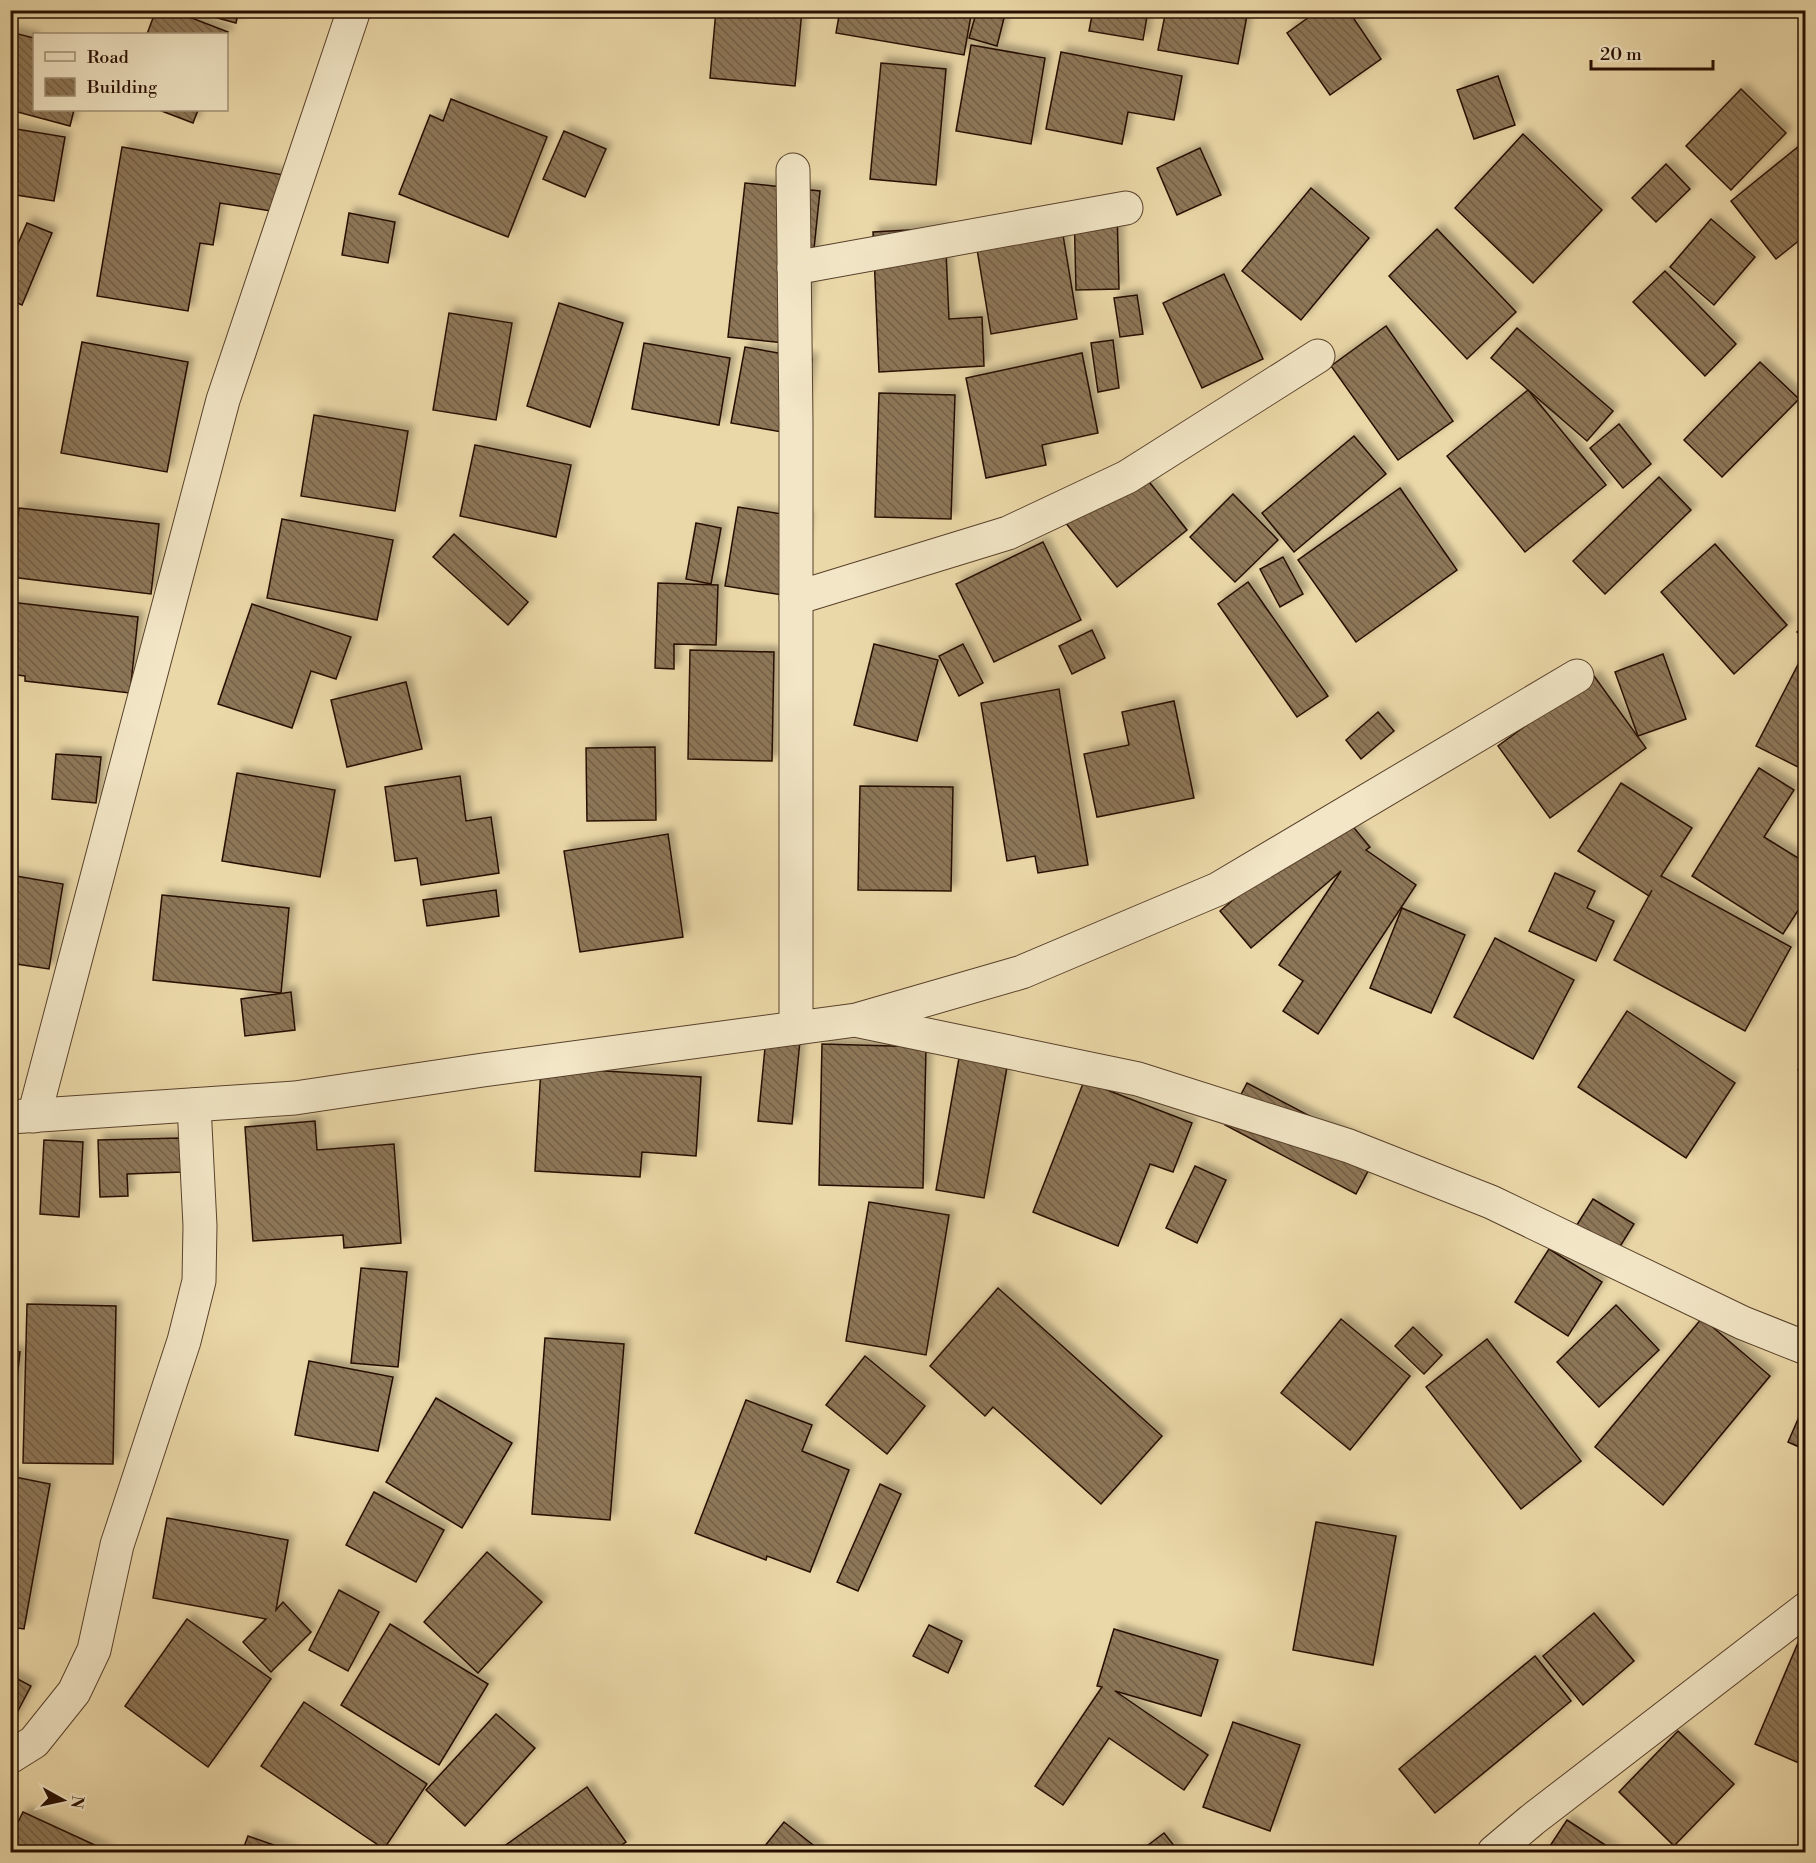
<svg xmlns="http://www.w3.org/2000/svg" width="1816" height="1863" font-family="'Libre Bodoni',serif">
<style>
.building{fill:url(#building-back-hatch);stroke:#270e01;stroke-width:1.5;filter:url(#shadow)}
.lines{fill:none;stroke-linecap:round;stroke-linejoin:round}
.minor-casing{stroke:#58402b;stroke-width:35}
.minor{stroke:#f2e6c6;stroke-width:33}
</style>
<defs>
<pattern id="building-back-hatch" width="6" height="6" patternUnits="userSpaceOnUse" patternTransform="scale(1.5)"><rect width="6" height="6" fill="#8d7758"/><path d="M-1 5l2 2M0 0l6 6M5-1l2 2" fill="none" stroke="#736046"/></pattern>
<filter id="shadow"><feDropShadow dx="5.5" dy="-5.5" stdDeviation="3" flood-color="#0004"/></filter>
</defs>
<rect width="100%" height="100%" fill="#ebd8a8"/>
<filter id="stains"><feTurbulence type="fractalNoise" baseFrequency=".00333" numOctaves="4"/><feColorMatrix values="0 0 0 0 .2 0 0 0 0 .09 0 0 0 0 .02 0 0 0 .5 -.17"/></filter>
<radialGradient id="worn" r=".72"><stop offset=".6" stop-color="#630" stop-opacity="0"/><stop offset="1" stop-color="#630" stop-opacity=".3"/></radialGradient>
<g class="building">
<path d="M156,10H171L228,32L226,36L147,34Z"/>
<path d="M188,10H239L236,23Z"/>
<path d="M716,10H802L795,86L710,78Z"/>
<path d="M840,10H972L964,55L836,33Z"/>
<path d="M977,10H1006L997,46L969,38Z"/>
<path d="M1093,10H1148L1143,40L1089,31Z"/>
<path d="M1166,10H1248L1238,64L1158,50Z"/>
<path d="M1319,10H1348L1381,59L1330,95L1287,33Z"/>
<path d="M10,32L34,38V110H74L70,126L10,110Z"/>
<path d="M971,45L1045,58L1031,144L956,131Z"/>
<path d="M1061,52L1182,76L1174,120L1128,112L1122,144L1046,129Z"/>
<path d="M881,63L946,69L936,185L870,179Z"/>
<path d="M1498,76L1515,125L1474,139L1457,90Z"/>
<path d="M1741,89L1786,133L1731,190L1686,146Z"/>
<path d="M451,99L547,137L508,237L399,194L430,115L443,121Z"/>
<path d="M159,110H198L193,123Z"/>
<path d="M10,128L65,137L54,201L10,194Z"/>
<path d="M564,131L606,149L585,197L543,179Z"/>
<path d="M1523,134L1602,210L1533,283L1455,208Z"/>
<path d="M1799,146L1806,154V235L1776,259L1731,201Z"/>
<path d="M122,147L284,175L277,212L220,203L213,245L200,243L188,311L97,296Z"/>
<path d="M1200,148L1221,195L1177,215L1157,168Z"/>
<path d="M1666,164L1690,189L1656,222L1632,198Z"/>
<path d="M745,183L820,191L804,345L728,337Z"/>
<path d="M1311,188L1369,238L1301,320L1242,271Z"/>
<path d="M1074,209H1117L1119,289L1076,290Z"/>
<path d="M349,213L395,222L388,263L342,255Z"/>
<path d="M1711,219L1755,257L1714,305L1670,267Z"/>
<path d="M27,223L52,233L22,305L10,300V262Z"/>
<path d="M1061,223L1077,319L991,334L975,237Z"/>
<path d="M945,228L949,319L982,317L984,366L879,372L873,232Z"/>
<path d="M1437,229L1516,312L1467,359L1389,276Z"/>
<path d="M1665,271L1736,344L1705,376L1633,302Z"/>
<path d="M1224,274L1263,359L1202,388L1163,303Z"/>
<path d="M1137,295L1143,334L1120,337L1114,298Z"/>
<path d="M559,303L623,323L590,427L527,406Z"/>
<path d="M449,313L512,323L496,420L433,410Z"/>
<path d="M1386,326L1453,421L1398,460L1331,366Z"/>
<path d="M1517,328L1613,411L1587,441L1491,358Z"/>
<path d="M1113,340L1119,388L1098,392L1091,343Z"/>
<path d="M82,342L188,362L167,472L61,453Z"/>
<path d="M644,343L730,358L719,425L632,409Z"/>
<path d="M745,347L812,359L799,435L731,423Z"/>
<path d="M1082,353L1098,433L1042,445L1046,465L986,478L966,378Z"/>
<path d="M1760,362L1799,399L1722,477L1684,440Z"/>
<path d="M1528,390L1606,485L1525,552L1447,456Z"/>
<path d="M879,393L955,395L951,519L875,517Z"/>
<path d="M314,415L408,431L395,511L301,496Z"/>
<path d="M1619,424L1651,464L1623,488L1590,448Z"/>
<path d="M1354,436L1386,474L1294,552L1262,513Z"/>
<path d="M475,445L571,465L556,537L460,516Z"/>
<path d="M1132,460L1187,530L1117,587L1061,517Z"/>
<path d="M1659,477L1691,510L1605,594L1573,561Z"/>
<path d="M1400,488L1457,570L1356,642L1298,560Z"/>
<path d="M1233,494L1278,540L1235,582L1190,537Z"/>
<path d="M738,507L807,518L795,597L725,586Z"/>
<path d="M19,508L159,524L151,594L11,577Z"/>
<path d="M282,519L393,540L377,620L267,598Z"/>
<path d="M696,523L721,528L711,584L686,579Z"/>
<path d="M454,534L528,602L508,625L433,557Z"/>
<path d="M1043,542L1081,620L994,662L956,584Z"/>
<path d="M1715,544L1787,625L1734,674L1661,592Z"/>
<path d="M1283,557L1303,594L1280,607L1260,569Z"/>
<path d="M1248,582L1328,696L1297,717L1218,604Z"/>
<path d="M658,583L718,585L716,645L674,644V669L655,668Z"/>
<path d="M10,602L138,617L130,693L25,681V676L10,674Z"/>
<path d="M252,604L351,637L336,679L311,671L292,728L218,704Z"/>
<path d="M1806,623V640L1797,632Z"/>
<path d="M1092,630L1105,658L1072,674L1059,646Z"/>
<path d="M874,644L938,660L917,741L854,725Z"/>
<path d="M963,644L983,683L959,696L939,656Z"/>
<path d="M690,650L774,652L772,761L688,759Z"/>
<path d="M1804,653L1806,654V771L1756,746Z"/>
<path d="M1663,654L1686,719L1638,736L1615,672Z"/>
<path d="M1594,676L1646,748L1550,818L1498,746Z"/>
<path d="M406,682L422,749L347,767L331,700Z"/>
<path d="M1059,689L1088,865L1038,873L1035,856L1007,861L981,703Z"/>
<path d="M1174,701L1194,798L1097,817L1084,754L1129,745L1122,712Z"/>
<path d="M1378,712L1394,731L1361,759L1346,740Z"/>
<path d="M655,747L656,820L587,821L586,748Z"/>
<path d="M56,754L101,757L96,803L52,799Z"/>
<path d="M1759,768L1794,790L1764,837L1806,863V898L1783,934L1692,876Z"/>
<path d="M237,773L335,790L320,877L222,861Z"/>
<path d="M460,776L466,821L491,817L499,873L421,885L417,858L395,861L385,787Z"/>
<path d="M1621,783L1692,828L1661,876L1791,947L1745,1031L1614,960L1652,890L1649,896L1578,851Z"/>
<path d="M860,786L953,787L951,891L858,890Z"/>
<path d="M1339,810L1370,847L1366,850L1416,885L1318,1034L1283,1011L1303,981L1279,965L1341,871L1251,948L1220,911Z"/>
<path d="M668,834L683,937L580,952L564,851Z"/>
<path d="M1555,873L1595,891L1587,908L1614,921L1596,961L1529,931Z"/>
<path d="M10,875L63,884L49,969L10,963L14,926L10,925Z"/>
<path d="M496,890L499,916L427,926L423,900Z"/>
<path d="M162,895L289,908L281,993L153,980Z"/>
<path d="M1402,908L1465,935L1431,1013L1370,988Z"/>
<path d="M1495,938L1574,980L1533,1059L1454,1017Z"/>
<path d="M291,992L295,1030L245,1036L241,999Z"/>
<path d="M1627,1011L1735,1083L1686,1158L1578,1087Z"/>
<path d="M767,1027L801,1030L792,1124L758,1121Z"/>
<path d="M822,1044L926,1047L923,1188L819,1185Z"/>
<path d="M1806,1052V1074L1798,1070Z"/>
<path d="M959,1058L1007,1067L984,1198L936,1190Z"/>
<path d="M541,1067L701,1077L696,1156L642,1152L640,1177L535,1171Z"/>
<path d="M1084,1081L1192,1123L1173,1172L1150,1164L1118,1246L1033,1212Z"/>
<path d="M1247,1083L1378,1152L1356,1194L1225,1125Z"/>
<path d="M315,1121L317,1150L394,1144L401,1243L344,1248L343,1235L253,1241L245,1127Z"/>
<path d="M181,1138L183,1172L127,1174L128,1196L100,1197L98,1140Z"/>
<path d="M44,1140L83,1142L79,1217L40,1214Z"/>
<path d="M1195,1166L1226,1180L1197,1243L1166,1228Z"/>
<path d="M1593,1199L1634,1224L1606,1269L1565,1244Z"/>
<path d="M869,1202L949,1215L926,1355L846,1341Z"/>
<path d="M1549,1249L1602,1282L1568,1336L1515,1302Z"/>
<path d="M361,1268L407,1272L398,1367L351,1363Z"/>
<path d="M998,1288L1162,1436L1101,1504L993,1407L985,1416L930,1366Z"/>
<path d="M27,1304L116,1306L113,1464L23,1463Z"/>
<path d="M1616,1305L1659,1350L1599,1407L1557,1362Z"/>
<path d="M1702,1318L1770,1376L1663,1505L1595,1447Z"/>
<path d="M1341,1319L1410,1376L1350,1450L1281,1393Z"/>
<path d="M1413,1327L1442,1355L1424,1374L1395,1346Z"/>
<path d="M545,1338L624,1344L610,1520L532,1514Z"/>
<path d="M1487,1339L1581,1461L1521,1509L1426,1387Z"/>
<path d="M10,1351L20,1352L10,1441Z"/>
<path d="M865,1356L925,1406L887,1454L826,1405Z"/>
<path d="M309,1361L393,1377L378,1451L295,1435Z"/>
<path d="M436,1398L512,1443L462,1528L386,1482Z"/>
<path d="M746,1400L812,1425L802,1451L849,1470L810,1572L767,1556L766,1560L695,1533Z"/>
<path d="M1806,1401V1450L1788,1442Z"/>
<path d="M10,1476L50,1484L24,1629L10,1627Z"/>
<path d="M880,1484L901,1494L858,1591L837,1582Z"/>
<path d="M374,1492L444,1530L416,1582L346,1545Z"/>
<path d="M167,1518L288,1540L276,1610L283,1602L311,1632L271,1672L243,1642L266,1619L153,1598Z"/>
<path d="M1316,1522L1396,1536L1373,1665L1293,1650Z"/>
<path d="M487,1552L542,1602L478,1673L424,1622Z"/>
<path d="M339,1590L379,1612L348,1671L309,1650Z"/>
<path d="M1594,1613L1634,1661L1583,1705L1543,1656Z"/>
<path d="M187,1619L271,1679L208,1767L125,1706Z"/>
<path d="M390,1624L488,1684L439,1765L341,1705Z"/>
<path d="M1806,1624V1766L1755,1744Z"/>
<path d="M929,1625L962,1641L948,1673L913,1656Z"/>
<path d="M1114,1629L1218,1660L1201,1716L1115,1691L1208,1755L1184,1790L1109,1738L1063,1805L1035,1786L1102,1687L1097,1686Z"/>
<path d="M1535,1656L1571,1701L1435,1813L1399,1769Z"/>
<path d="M10,1675L31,1686L10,1726Z"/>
<path d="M304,1702L427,1784L384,1849L261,1766Z"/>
<path d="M496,1714L535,1748L465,1826L426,1790Z"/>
<path d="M1233,1722L1300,1745L1270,1831L1203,1807Z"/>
<path d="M1678,1731L1734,1784L1674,1846L1619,1792Z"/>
<path d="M587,1787L626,1842L611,1852H496Z"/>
<path d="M23,1812L110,1852H10V1838Z"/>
<path d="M1567,1820L1616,1852H1546Z"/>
<path d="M784,1822L822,1852H760Z"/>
<path d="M1164,1833L1179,1852H1139Z"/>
<path d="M248,1836L294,1852H242Z"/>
</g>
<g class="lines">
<g class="minor-casing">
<g id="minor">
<path d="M793,170L796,423V1028"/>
<path d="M794,268L1126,208"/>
<path d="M796,598L1008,533L1127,477L1318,356"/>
<path d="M860,1021L1138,1079L1349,1146L1491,1202L1743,1323L1806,1348"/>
<path d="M34,1116L223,400L354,10"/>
<path d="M10,1117L295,1098L483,1070L856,1020L1022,972L1218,889L1577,676"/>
<path d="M10,1757L34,1742L74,1692L94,1650L117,1545L184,1341L199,1281L200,1226L194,1105"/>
<path d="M1494,1852L1532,1820L1806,1609"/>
</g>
</g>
<use href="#minor" class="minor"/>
</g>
<rect width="1816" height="1863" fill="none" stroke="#ebd8a8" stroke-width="36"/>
<rect x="12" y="12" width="1792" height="1839" fill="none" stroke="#270e01" stroke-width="3"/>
<rect x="18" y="18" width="1780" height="1827" fill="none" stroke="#270e01" stroke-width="1.5"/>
<rect x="33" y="33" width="195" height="78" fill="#f2e6c6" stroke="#a19077" stroke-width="1.5"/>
<rect x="45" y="52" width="30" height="9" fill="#f2e6c6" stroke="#a19077" stroke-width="1.5"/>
<text x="87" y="63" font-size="18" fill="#270e01">Road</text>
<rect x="45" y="78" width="30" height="18" fill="url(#building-back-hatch)" stroke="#a19077" stroke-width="1.5"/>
<text x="87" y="93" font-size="18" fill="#270e01">Building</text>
<g transform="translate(63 1800) rotate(98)" stroke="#f2e6c6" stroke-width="4.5" paint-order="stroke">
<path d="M0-4.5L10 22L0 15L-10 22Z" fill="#270e01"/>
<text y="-9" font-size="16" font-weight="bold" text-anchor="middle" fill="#270e01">N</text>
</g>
<path d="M1591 60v9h122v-9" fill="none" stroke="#270e01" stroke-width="3"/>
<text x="1600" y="60" font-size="18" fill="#270e01" stroke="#f2e6c6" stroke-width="4.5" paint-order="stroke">20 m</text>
<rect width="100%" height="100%" filter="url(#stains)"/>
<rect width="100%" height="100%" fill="url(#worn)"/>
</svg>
